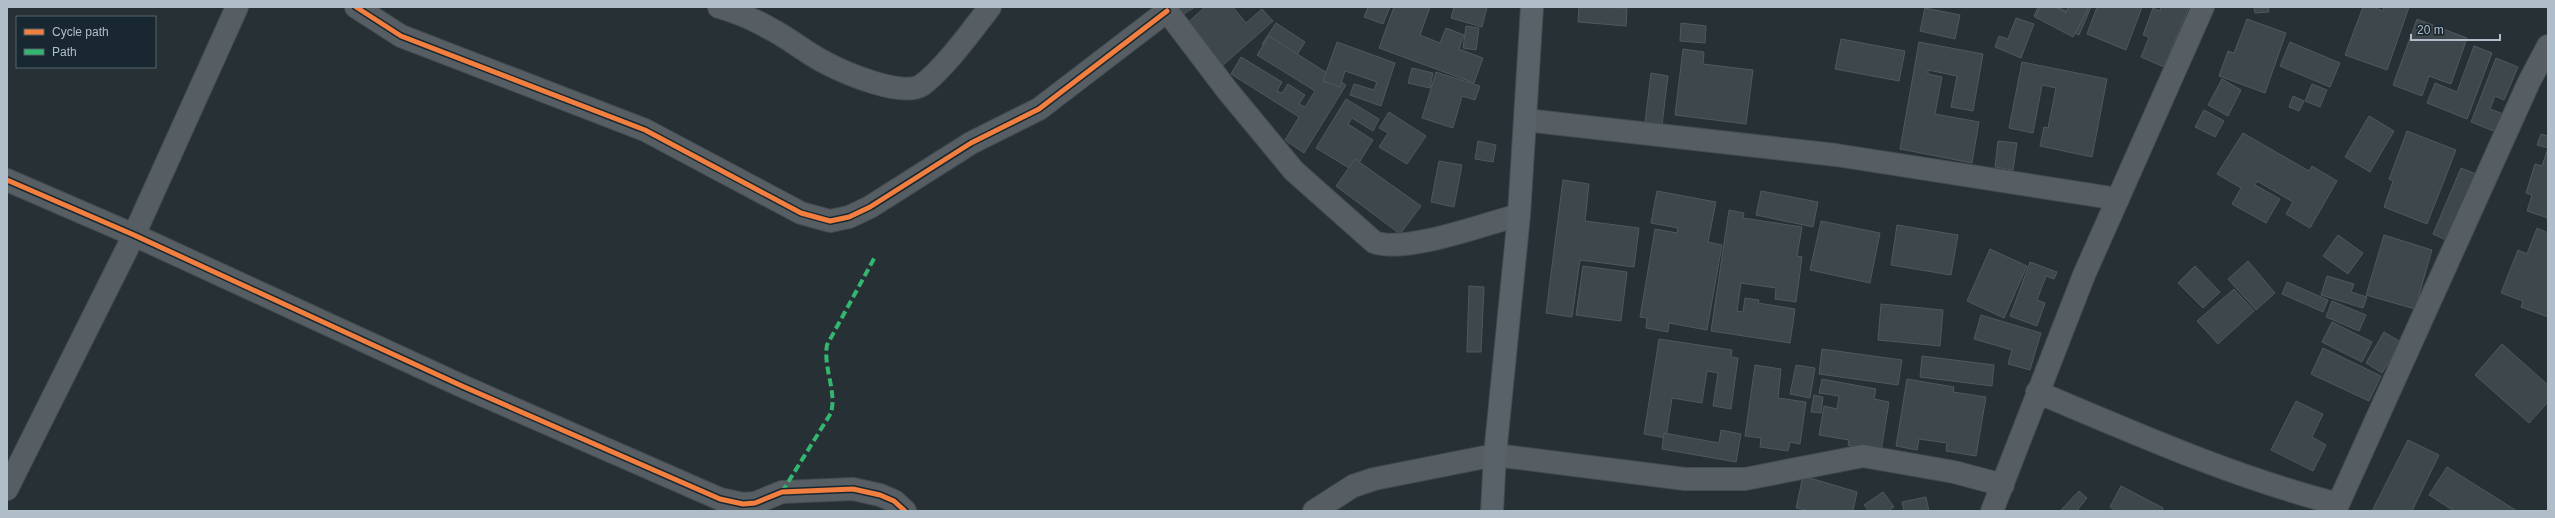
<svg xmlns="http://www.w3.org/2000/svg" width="2555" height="518" font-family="Arial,sans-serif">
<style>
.building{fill:#3e474b;stroke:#4e585e}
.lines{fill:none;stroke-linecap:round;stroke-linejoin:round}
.street-casing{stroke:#444c50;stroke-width:24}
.secondary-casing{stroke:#444c50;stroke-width:24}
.street{stroke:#565e64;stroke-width:22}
.secondary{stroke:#5a6269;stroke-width:22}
.quiet{stroke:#33b770;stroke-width:4;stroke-dasharray:8 4;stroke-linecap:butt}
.cycleway-casing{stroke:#192830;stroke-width:8}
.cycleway{stroke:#f27e40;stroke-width:5}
</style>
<rect width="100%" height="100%" fill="#263035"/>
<g class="building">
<path d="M1177,7H1195L1182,15Z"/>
<path d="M1205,7H1233L1246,23L1262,9L1273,21L1222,66L1185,25Z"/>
<path d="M1368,7H1390L1383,24L1364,17Z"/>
<path d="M1394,7H1430L1420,35L1440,43L1446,28L1464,35L1459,49L1483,58L1474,83L1379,48Z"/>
<path d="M1454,7H1487L1482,27L1451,18Z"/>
<path d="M1579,7L1627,8L1626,26L1578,22Z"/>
<path d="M2038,7H2057L2067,11L2069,7H2091L2079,35L2034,16Z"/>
<path d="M2041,7H2055L2066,13L2068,7H2089L2073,37L2035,17Z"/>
<path d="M2097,7H2142L2126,50L2087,34Z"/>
<path d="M2161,7H2189L2164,67L2141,57L2149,37L2143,35L2153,8L2160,11Z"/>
<path d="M2254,7H2268L2269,12L2255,13Z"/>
<path d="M2363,7H2373L2383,11L2384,7H2409L2387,70L2345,55Z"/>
<path d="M1925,8L1960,15L1955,39L1920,31Z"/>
<path d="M2016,18L2034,24L2021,58L1995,47L1999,36L2008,39Z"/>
<path d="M2247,19L2286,33L2265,93L2219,76L2228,51L2234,53Z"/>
<path d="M2417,19L2467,38L2451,84L2429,76L2422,96L2393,85Z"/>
<path d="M1276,23L1305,42L1292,63L1262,44Z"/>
<path d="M1681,23L1706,26L1705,43L1680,41Z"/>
<path d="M1466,26L1479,28L1476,50L1463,48Z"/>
<path d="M1269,36L1346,85L1304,153L1285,140L1299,117L1231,74L1241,57L1282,82L1277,91L1282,93L1288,84L1305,95L1299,104L1305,107L1315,91L1257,55Z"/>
<path d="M1841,39L1905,51L1899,81L1835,69Z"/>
<path d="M1337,42L1395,63L1381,106L1350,95L1354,84L1374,90L1377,82L1345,71L1340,87L1323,81Z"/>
<path d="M1919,42L1983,54L1973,111L1951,107L1957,76L1928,70V74L1942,77L1935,114L1979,122L1972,163L1900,149Z"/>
<path d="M2290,42L2340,63L2330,87L2280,66Z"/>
<path d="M2474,46L2492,53L2467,119L2427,103L2435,83L2457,92Z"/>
<path d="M1683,49L1704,52L1703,64L1753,70L1746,124L1675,115Z"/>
<path d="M2496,58L2518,67L2504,100L2495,96L2490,109L2503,114L2496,132L2471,122Z"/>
<path d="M2022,62L2107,79L2092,157L2040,146L2044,127L2048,128L2056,88L2042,85L2033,133L2009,128Z"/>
<path d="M1412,68L1433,73L1430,88L1408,83Z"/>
<path d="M1436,72L1480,86L1475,100L1462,96L1453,128L1422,118Z"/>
<path d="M1651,73L1668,76L1661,133L1644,131Z"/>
<path d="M2222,79L2241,90L2228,116L2208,105Z"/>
<path d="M2312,84L2327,90L2320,107L2305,101Z"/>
<path d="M2293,96L2304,101L2299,111L2289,107Z"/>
<path d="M1346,99L1379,119L1373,131L1352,118L1348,124L1373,140L1354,171L1316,148Z"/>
<path d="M2204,110L2224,121L2215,137L2195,127Z"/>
<path d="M1389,112L1426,136L1407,164L1379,147L1388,133L1379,128Z"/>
<path d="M2369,116L2394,131L2370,172L2345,157Z"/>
<path d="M2407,131L2456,150L2427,224L2384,207L2393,181L2389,179Z"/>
<path d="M2243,133L2309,171L2312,166L2337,181L2310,228L2286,214L2293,202L2257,181L2255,185L2280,199L2266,223L2232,204L2241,188L2217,174Z"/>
<path d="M2541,134L2548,136V218L2527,211L2532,195L2526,193L2535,164L2542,166L2548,148L2537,145Z"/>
<path d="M1478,141L1496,145L1493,162L1475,159Z"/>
<path d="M1998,141L2017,143L2013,170L1995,167Z"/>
<path d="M1355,159L1421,206L1400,234L1336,186Z"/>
<path d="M1439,161L1462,165L1454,207L1431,202Z"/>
<path d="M2461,168L2476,174L2448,241L2433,234Z"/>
<path d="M1563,180L1589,184L1585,221L1639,228L1634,267L1580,260L1572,317L1546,313Z"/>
<path d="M1657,191L1716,202L1708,242L1722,245L1707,330L1669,323L1668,332L1646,328L1647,318L1640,317L1655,229L1677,233L1678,228L1651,223Z"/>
<path d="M1761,191L1818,202L1813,227L1756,215Z"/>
<path d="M1729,210L1744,213L1743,218L1802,227L1797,256L1802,257L1796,302L1775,299L1776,288L1741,283L1737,311L1743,312L1745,298L1759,300L1758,303L1795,309L1790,343L1711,331Z"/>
<path d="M1821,221L1880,233L1870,283L1810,270Z"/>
<path d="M1897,225L1958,235L1951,275L1891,265Z"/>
<path d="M2537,228L2548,233V317L2521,307L2523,301L2501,293L2518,250L2527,254Z"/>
<path d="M2338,235L2363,253L2348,274L2323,256Z"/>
<path d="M2384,235L2432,250L2415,309L2366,295Z"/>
<path d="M1990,249L2027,266L2004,318L1967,301Z"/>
<path d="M2248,261L2275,293L2256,310L2228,279Z"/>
<path d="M2030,262L2057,272L2054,279L2046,276L2037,300L2045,303L2037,326L2010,316Z"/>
<path d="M1583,266L1627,272L1621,321L1576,315Z"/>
<path d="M2195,266L2220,292L2203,308L2178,283Z"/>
<path d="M2327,276L2354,284L2351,292L2367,297L2363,308L2321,295Z"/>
<path d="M2287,282L2328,300L2323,312L2282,294Z"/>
<path d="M1469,286L1484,287L1481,352H1467Z"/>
<path d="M2234,289L2254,311L2218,344L2197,321Z"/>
<path d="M2332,301L2366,315L2359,331L2326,317Z"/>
<path d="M1881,304L1943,310L1940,346L1878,340Z"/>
<path d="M1981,315L2041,333L2030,370L2008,364L2012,350L1974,339Z"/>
<path d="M2332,322L2372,342L2362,362L2322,342Z"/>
<path d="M2384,332L2401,342L2382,373L2366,363Z"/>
<path d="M1659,339L1732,350L1731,357L1738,358L1731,409L1713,406L1718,373L1707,371L1702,403L1672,398L1666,438L1644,434Z"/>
<path d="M2502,344L2548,385V402L2529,423L2475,375Z"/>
<path d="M2323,348L2381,376L2369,401L2311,374Z"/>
<path d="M1822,349L1902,360L1898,385L1819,374Z"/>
<path d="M1922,356L1994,365L1992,386L1920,377Z"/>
<path d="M1755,365L1781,369L1778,398L1806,402L1800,444L1790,442L1788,451L1760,447L1761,438L1745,436Z"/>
<path d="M1796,365L1815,368L1810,398L1790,394Z"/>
<path d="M1822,379L1876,389L1874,399L1889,402L1881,451L1848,445L1849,440L1819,435L1824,406L1837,409L1839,396L1819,393Z"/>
<path d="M1907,379L1954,387L1953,392L1986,397L1976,456L1946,451L1947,443L1919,439L1917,450L1896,446Z"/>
<path d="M1814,395L1823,397L1821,413L1811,412Z"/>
<path d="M2296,401L2323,414L2312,437L2326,445L2313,471L2271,450Z"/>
<path d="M1721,430L1741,434L1736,462L1662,449L1664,433L1719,443Z"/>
<path d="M2408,440L2439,455L2412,511H2372Z"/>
<path d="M2447,467L2517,511H2454L2429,495Z"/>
<path d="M1803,476L1857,492L1853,511H1811L1796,508Z"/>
<path d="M2121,486L2163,508L2162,511H2117L2110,507Z"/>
<path d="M2079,491L2087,498L2078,509L2080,511H2060Z"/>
<path d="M1883,492L1894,507L1888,511H1869L1864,505Z"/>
<path d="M1926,497L1929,511H1904L1902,502Z"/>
</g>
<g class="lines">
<g class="street-casing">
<g id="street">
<path d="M356,7L401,36L645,130L801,213L830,221L849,217L870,207L971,143L1039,109L1167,11"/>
<path d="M719,7C737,12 753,19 769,28C789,38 806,53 826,63C845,73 903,98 922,85C945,68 972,30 990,7"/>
<path d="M1164,7L1227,90L1294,171L1374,242C1405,254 1485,224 1519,215"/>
<path d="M1525,120L1836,155L2118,199"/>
<path d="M7,180L134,235L462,386L720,499L743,504L755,503L782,492L853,489L880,495L894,501L905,511"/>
<path d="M2037,392C2137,434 2233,477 2338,504"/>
<path d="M7,489L134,235L237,7"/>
<path d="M1314,511L1353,486L1374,479L1495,455L1685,479H1745L1863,456L1954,472L2003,485"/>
<path d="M1992,511L2084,275L2203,7"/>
<path d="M2335,511L2529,82L2548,46"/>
</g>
</g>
<g class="secondary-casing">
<path id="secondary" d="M1492,511L1495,455L1519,215L1532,7"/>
</g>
<use href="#street" class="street"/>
<use href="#secondary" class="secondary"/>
<path class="quiet" d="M782,492L831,413C837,391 823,368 827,345L876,255"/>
<g class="cycleway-casing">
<g id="cycleway">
<path d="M356,7L401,36L645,130L801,213L830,221L849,217L870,207L971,143L1039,109L1167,11"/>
<path d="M7,180L134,235L462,386L720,499L743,504L755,503L782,492L853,489L880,495L894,501L905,511"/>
</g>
</g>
<use href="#cycleway" class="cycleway"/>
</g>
<rect width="2555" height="518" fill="none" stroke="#afbec8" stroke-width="16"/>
<rect x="16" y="16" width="140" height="52" fill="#192830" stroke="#55646d"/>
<rect x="24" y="29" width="20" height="6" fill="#f27e40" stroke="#55646d"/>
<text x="52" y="36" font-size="12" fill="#afbec8">Cycle path</text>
<rect x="24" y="49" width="20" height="6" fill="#33b770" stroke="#55646d"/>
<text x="52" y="56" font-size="12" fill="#afbec8">Path</text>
<path d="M2411 34v6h89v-6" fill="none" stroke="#afbec8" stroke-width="2"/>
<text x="2417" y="34" font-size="12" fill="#afbec8" stroke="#192830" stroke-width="3" paint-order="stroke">20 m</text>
</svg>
